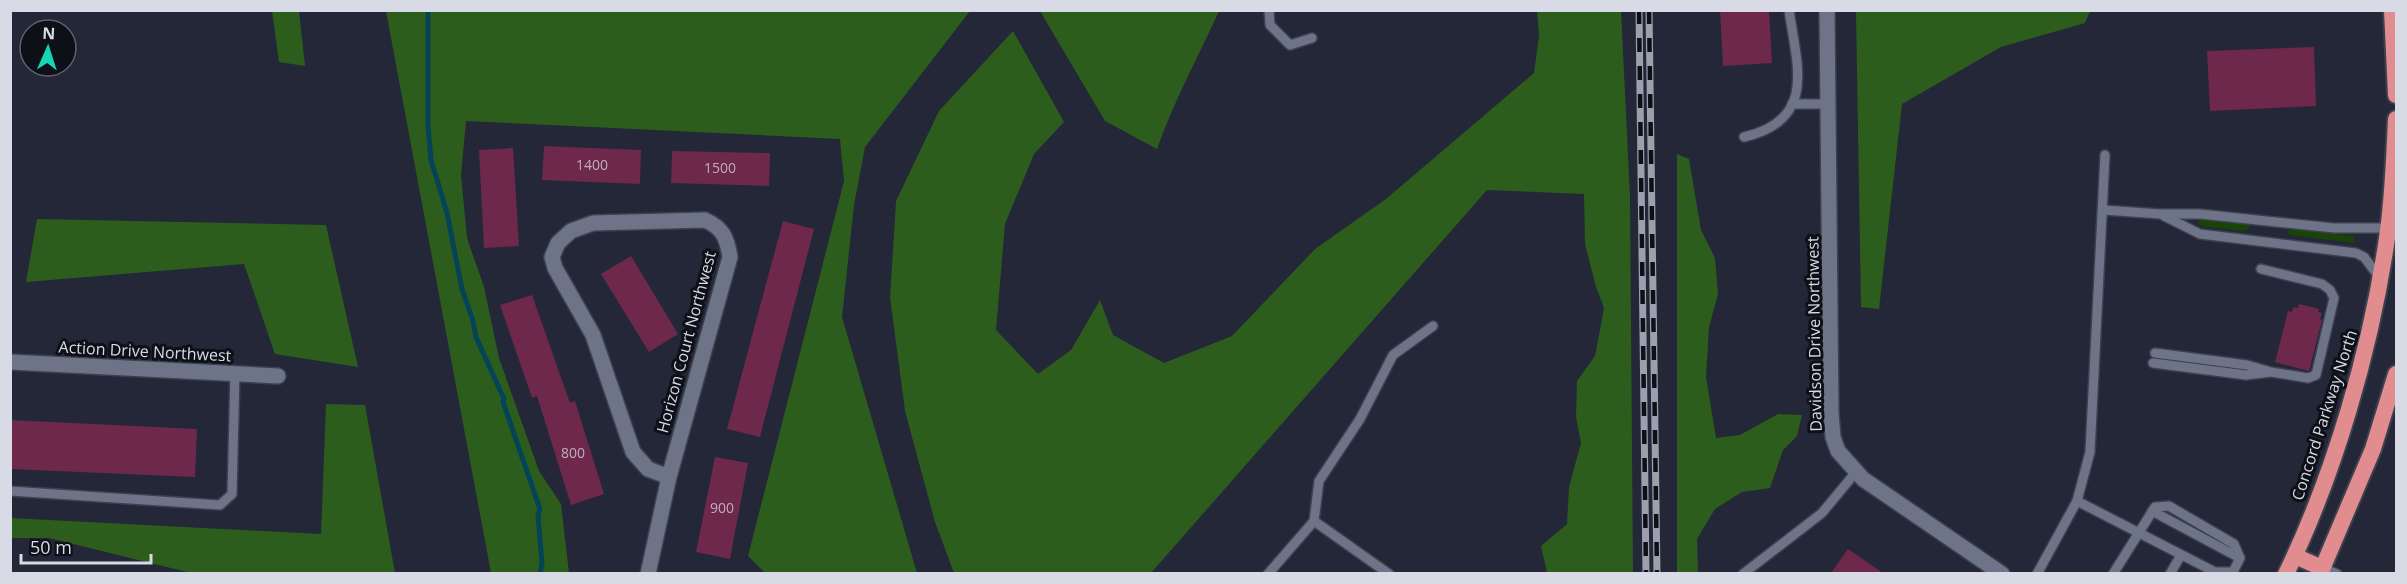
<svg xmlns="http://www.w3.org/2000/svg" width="2407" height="584" font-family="'Open Sans',sans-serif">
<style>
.green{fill:#184408}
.forest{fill:#2c5d1d}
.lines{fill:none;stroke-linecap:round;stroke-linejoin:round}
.stream{stroke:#054456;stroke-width:5}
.building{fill:#6e284c}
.service-casing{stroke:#3d414e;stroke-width:12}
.minor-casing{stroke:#3d414e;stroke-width:18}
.trunk-casing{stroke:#3d414e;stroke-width:20}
.service{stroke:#6e7487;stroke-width:9}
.minor{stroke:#6e7487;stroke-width:15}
.trunk{stroke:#e18d90;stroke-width:16}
.rail-casing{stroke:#9c9fac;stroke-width:7}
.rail{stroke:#0e1018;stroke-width:4.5;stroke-dasharray:14;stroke-linecap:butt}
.labels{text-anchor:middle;stroke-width:6;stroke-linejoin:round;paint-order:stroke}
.number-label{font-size:14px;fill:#beaec0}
.street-label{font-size:16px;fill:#d8dbe6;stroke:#0e1018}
</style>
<rect width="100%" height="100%" fill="#232737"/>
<g class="green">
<path d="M2200,220H2219L2249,225V228L2244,231L2200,226L2198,222Z"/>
<path d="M2294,229L2353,236L2355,243L2289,235L2288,231Z"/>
</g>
<g class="forest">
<path d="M272,11H299L305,66L279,62Z"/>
<path d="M386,11H970L865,147L854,205L842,317L917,573H765L748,556L844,181L840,139L466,121L461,175L467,238L484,287L499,358L522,423L539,471L561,504L569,573H491Z"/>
<path d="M1040,11H1219C1198,57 1174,101 1157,149L1105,121Z"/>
<path d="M1537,11H1621L1630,196L1633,573H1547L1541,546L1567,524L1569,487L1581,443L1576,417L1577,381L1595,356L1604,308L1596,287L1585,244L1584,194L1487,190L1151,573H954L935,522L905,411L890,297L896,201L939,111L1013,31L1064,122L1034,154L1005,224L996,330L1038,374L1071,350L1100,300L1113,335L1164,363L1232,336L1315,249L1386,199L1534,73L1539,36Z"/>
<path d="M1856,11H2090L2085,23L2001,47L1902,104L1879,309L1861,307Z"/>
<path d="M1677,154L1689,159L1701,230L1715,258L1718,294L1709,327L1706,377L1716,438L1740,435L1778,414L1802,415L1797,436L1783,450L1770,488L1742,492L1715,509L1697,539L1698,574L1677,573Z"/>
<path d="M37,219L326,225L358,367L275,354L244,264L26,282Z"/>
<path d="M326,404L365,405L395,573H191L49,538H11V518L321,534Z"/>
</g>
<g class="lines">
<path class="stream" d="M428,10V126L431,160L447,213L462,289L473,321L476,337L504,399L503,402L540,509L538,515L542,563L540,574"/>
</g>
<g class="building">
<path d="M1720,10H1769L1772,63L1723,66Z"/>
<path d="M2314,47L2316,106L2210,111L2207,51Z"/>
<path d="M544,146L641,150L640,184L542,180Z"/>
<path d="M513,148L519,246L484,248L479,150Z"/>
<path d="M672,151L770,153L769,186L671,183Z"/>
<path d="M783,221L814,229L760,437L727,429Z"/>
<path d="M631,256L678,334L649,352L601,274Z"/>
<path d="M532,295L570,403L575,401L604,494L571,505L537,396L532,398L500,305Z"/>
<path d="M2299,304L2319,309L2318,312L2322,313L2320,319L2322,320L2309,371L2275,362L2288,311L2292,312L2294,307L2298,308Z"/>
<path d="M10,420L197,429L195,477L10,469Z"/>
<path d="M715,457L748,463L730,559L696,552Z"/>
<path d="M1848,549L1883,573H1831Z"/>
</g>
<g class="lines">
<g class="service-casing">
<g id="service">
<path d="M1269,10L1270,25L1290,45L1312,38"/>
<path d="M1792,104H1828"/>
<path d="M1744,137C1817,120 1797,66 1789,10"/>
<path d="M2104,210L2160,214H2200L2334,228H2388"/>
<path d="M2164,216L2200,234L2356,253L2364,257L2380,278"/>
<path d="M2155,353L2247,365L2268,371"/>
<path d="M2153,363L2246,375L2271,372L2308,378L2316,375L2334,298L2330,290L2322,284L2261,269"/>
<path d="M10,491L220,505L232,494L235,373"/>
<path d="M2077,501L2215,572H2233L2240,558L2234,544L2169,506L2155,507L2113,574"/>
<path d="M2152,511L2240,558"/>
<path d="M2322,568L2337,574"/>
<path d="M1268,574L1314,521"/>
<path d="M1389,574L1314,521L1319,481L1360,419L1393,355L1433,326"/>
<path d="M1743,574L1822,513L1856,472"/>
<path d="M2037,574L2077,501L2090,452L2105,155"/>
<path d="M2170,574L2181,555"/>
</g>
</g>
<g class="minor-casing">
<g id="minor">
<path d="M1827,10L1831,413L1833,437L1838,451L1863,479L2002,574"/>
<path d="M10,362L278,376"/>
<path d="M648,574L669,477L730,257C727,238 723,228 705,220L593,223L571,231L558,243L552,257L555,268L593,335L633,452L648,469L669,477"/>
</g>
</g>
<g class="trunk-casing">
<g id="trunk">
<path d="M2392,10L2396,95"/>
<path d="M2295,556L2322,568"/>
<path d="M2286,574C2335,473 2371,348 2387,238C2393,199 2394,159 2396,119"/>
<path d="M2320,574L2373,449L2396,374"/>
</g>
</g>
<use href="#service" class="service"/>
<use href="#minor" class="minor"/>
<use href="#trunk" class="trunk"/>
<g class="rail-casing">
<g id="rail">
<path d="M1639,10L1646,574"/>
<path d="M1649,10L1657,574"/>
</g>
</g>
<use href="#rail" class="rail"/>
</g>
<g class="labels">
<g class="number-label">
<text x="592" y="170">1400</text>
<text x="720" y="173">1500</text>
<text x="573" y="458">800</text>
<text x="722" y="513">900</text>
</g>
<g class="street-label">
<text transform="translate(1814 334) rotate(-91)" y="6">Davidson Drive Northwest</text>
<text transform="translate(686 342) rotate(-75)" y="6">Horizon Court Northwest</text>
<text transform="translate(145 351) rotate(3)" y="6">Action Drive Northwest</text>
<text transform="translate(2324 415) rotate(-72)" y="6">Concord Parkway North</text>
</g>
</g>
<rect width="2407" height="584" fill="none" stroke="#d8dbe6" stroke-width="24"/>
<g transform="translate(48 48) rotate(3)"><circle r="28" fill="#0e1018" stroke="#5f616a" stroke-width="1.5"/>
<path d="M0-4.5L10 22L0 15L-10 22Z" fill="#16d5b3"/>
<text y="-9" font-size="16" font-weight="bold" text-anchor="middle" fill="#d8dbe6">N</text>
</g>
<path d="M21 554v9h130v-9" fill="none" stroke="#d8dbe6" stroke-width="3"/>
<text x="30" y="554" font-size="18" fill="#d8dbe6" stroke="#0e1018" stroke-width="4.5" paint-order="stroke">50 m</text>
</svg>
